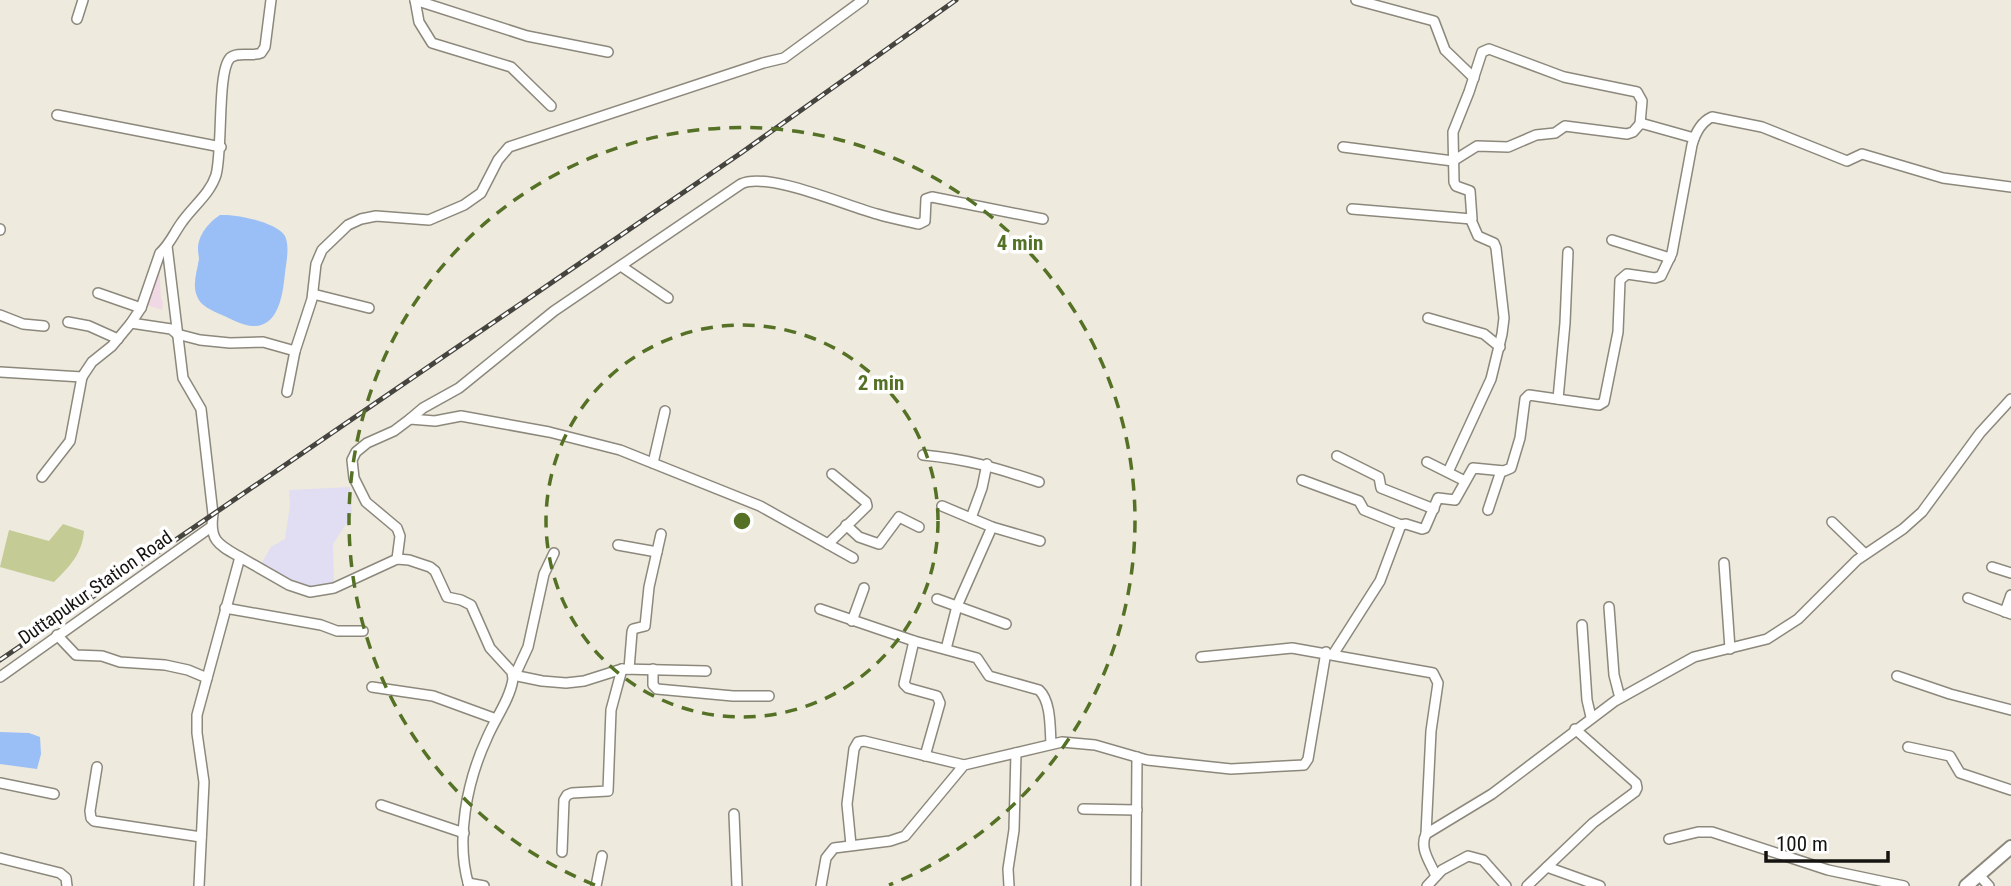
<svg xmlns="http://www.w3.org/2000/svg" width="2011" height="886" font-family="'Roboto Condensed',sans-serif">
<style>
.commercial{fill:#f0d8e4}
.education{fill:#e1ddf3}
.green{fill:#c4cb95}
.water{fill:#9abef6}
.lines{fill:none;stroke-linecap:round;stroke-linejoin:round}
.minor-casing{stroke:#8c887c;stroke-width:12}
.highway-casing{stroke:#8c887c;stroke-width:16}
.minor{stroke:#fff;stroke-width:9}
.highway{stroke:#fff;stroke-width:12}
.rail-casing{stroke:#46443e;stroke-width:5}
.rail{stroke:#fff;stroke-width:2.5;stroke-dasharray:8;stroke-linecap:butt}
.ring{fill:none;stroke:#557126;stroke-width:3.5;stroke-dasharray:12 9}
.labels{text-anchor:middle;stroke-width:7;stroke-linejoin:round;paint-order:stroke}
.street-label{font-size:19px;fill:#15130f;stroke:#fff}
.centre{fill:#557126;stroke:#fff;stroke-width:3.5}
.ring-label{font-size:21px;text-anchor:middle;font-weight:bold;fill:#557126;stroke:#fff;stroke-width:7;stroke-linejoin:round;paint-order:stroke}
</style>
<rect width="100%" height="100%" fill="#eeeadd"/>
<path class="commercial" d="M159,261L161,300L163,301L162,310L144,304Z"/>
<path class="education" d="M350,487L352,515L333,544L334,584L319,589L304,588L260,566L271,547L285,539L290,505L289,490Z"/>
<path class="green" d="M63,524L84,531C82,554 70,566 54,582L0,567L9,530L49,541Z"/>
<g class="water">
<path d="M220,215C236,214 276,222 285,236C290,247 286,263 285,273C283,293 279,328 252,326C242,325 231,319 222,315C213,311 200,306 197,296C192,284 197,272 199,259C199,257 198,252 198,249C198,235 209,222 220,215Z"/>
<path d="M0,732L29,733L40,737L41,754L37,769L0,764Z"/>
</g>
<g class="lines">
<g class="minor-casing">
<g id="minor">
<path d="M415,0L527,36L608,52"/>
<path d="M415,0L419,22L432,43L511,67L551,106"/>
<path d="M1356,0L1434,21L1445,50L1474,78"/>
<path d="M77,19L83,0"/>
<path d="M57,115L221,147"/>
<path d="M1343,147L1453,161L1477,146L1508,147L1536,135L1555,133L1565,126L1627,134L1633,132L1640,124H1644L1694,138"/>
<path d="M1352,209L1472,219L1470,191L1456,186L1454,182L1453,132L1469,92L1482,52L1489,49L1564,77L1637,92L1642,101L1640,124"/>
<path d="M0,230V229"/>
<path d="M1612,240L1670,258"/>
<path d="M167,246L183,378L201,409L213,514C209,541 219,545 240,557L197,715V733L204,782L199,886"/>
<path d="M621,266L668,298"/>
<path d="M98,293L141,308"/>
<path d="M313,294L369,308"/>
<path d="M0,315L23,324L44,326"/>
<path d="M1428,318L1484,334L1500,347"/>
<path d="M68,322L89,326L118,339"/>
<path d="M131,323L141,308L160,253C170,244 174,233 182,222C193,206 210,194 216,175C223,149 217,72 230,58C238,51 252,57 261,53L265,47L271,0"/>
<path d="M0,372L82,377L92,362L112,346L131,323L171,329L177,334L200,340L230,343L263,342L295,351"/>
<path d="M287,392L295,351L312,299L316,264L322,250L348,225L361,219L376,216L429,220L464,205L481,193L498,160L509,147L763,63L784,58L863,0"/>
<path d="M1558,399L1565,323L1568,252"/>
<path d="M410,419L423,408L459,388L554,311L741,184C768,171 846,206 877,214C890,218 905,221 919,224L925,221L926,199L932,197L1043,219"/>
<path d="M923,455C967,459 997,468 1039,482"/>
<path d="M1337,456L1379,477L1381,488L1434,509"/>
<path d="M1427,462L1465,481"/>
<path d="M653,463L665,411"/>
<path d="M1448,472L1491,379L1502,334L1504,318L1496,248L1494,243L1478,236L1471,220"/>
<path d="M42,477L70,441L82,377"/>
<path d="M1302,480L1359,501L1364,510L1401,525"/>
<path d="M942,506L992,527L1040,541"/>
<path d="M1488,510L1501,471"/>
<path d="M971,518L982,488L987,464"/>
<path d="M1832,522L1865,554"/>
<path d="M846,525L859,537L879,544L899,517L919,527"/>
<path d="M828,544L867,506L866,502L832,474"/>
<path d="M618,545L657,552"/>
<path d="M240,557L289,585L310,592L334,588L397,559L409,560L430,567L435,571L447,597L461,600L471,605L490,648L512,672L513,679C510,699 495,719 487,738C467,781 455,840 469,886"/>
<path d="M397,559L400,536L397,528L366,502L354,478L352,460L356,452L367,443L394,431L410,419L435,421L461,416L549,432L620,450L760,506L853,558"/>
<path d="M1724,563L1730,649"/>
<path d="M1992,567L2011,573"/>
<path d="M1968,598L2011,614"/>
<path d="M937,599L1006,624"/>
<path d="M1609,607L1614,675L1620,698"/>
<path d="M225,608L321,625L337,631H363"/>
<path d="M820,609L914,641L977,658L989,676L1039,690C1051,701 1050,727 1051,744"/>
<path d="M2005,612L2011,595"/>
<path d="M852,621L864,588"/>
<path d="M1582,625L1587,700L1591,717"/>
<path d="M57,635L76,655L102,656L120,662L165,665L188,670L207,678"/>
<path d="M914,641L904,684L908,688L937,696L940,703L925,756"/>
<path d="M946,649L957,606L992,527"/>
<path d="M1334,653L1380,581L1401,525L1406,524L1422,529L1425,528L1438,498L1455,500L1473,468L1504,471L1511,468L1520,438L1525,399L1529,395L1599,405L1604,402L1618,332L1620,280L1627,274L1655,278L1661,276L1672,253L1692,145C1695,134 1701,122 1712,117L1762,127L1847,161L1862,154L1943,178L2011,187"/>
<path d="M1201,657L1292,648L1433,673L1438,683L1431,731L1426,834"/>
<path d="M629,669L632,632L633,629L645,626L649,587L661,534"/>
<path d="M653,669V685L657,689L733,696H769"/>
<path d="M513,675L542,681L566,683L584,681L622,669L706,671"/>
<path d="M515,675L528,647L544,574L554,553"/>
<path d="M1897,676L1950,694L2011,710"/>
<path d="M0,677L211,527"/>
<path d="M372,687L433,696L496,719"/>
<path d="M1908,747L1950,756L1960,773L2011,790"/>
<path d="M97,767L90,811L91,818L94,821L201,837"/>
<path d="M0,783L54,794"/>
<path d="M381,805L464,833"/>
<path d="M1083,809L1137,810"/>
<path d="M734,814L737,886"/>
<path d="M1669,839L1698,832H1712L1828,870L1904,886"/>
<path d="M851,845L847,804L854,749L858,742L864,741L964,765"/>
<path d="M562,852L564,800L567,795L572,793L608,791L611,710L622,669"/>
<path d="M0,858L60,873L66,878L67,886"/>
<path d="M1547,867L1600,886"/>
<path d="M1979,875L1989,886"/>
<path d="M1436,876C1430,862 1419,848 1426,834L1492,794L1615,701L1694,657L1767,639L1798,619L1857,560L1903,529L1922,512L1980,433L2011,399"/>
<path d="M468,883L484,886"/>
<path d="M596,886L602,856"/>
<path d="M821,886L826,858L834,848L890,841L905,836L964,765L1062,742L1095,745L1147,760L1231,769L1304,765L1308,759L1326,652"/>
<path d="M1009,886L1008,869L1014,830L1016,753"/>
<path d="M1136,886L1137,757"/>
<path d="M1427,886L1442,870L1468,856L1483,860L1506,886"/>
<path d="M1527,886L1593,823L1635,792L1637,788L1636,783L1575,729"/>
</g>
</g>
<g class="highway-casing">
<path id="highway" d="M1966,886L2011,847"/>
</g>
<use href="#minor" class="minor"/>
<use href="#highway" class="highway"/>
<g class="rail-casing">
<path id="rail" d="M0,660L741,153L956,0"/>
</g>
<use href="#rail" class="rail"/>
</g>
<g class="ring">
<circle cx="742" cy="521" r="196"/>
<path d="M595 885A393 393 0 1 1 889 885"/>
</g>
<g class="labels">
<g class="street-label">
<text transform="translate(95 587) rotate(-35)" y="7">Duttapukur Station Road</text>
</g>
</g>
<circle cx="742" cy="521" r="10" class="centre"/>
<g class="ring-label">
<text x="1020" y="250">4 min</text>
<text x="881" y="390">2 min</text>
</g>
<path d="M1766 851v10h122v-10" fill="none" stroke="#15130f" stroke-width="3.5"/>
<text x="1776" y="851" font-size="21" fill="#15130f" stroke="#ffffff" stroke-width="5" paint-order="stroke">100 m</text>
</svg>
